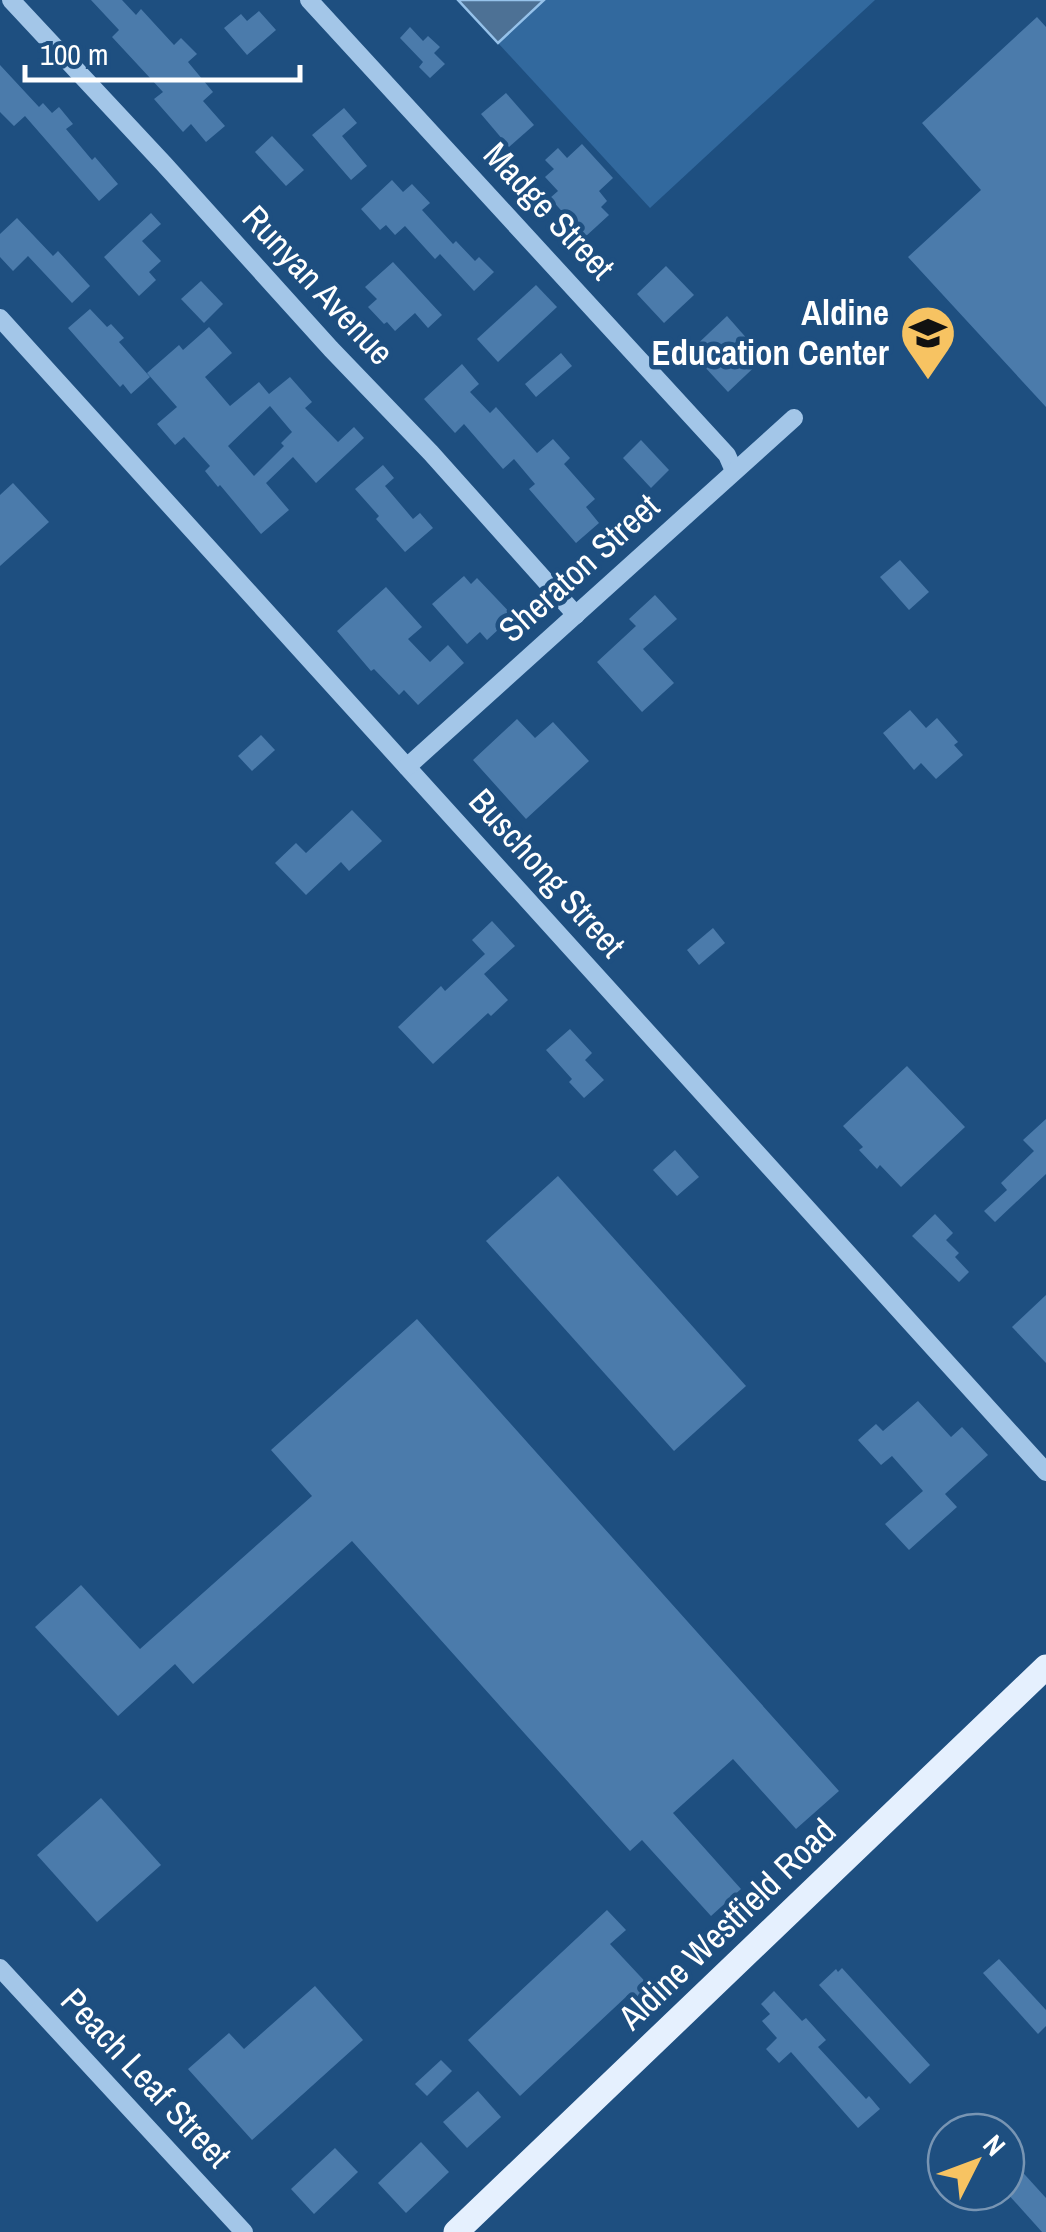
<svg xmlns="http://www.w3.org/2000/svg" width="1046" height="2232" font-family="'Archivo Narrow',sans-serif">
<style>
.green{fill:#32699e}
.water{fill:#4d7195;stroke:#96c2ea;stroke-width:2.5}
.building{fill:#4b7bab;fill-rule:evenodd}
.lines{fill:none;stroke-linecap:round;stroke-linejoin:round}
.minor{stroke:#a3c6e8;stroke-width:18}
.major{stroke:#e5f0fe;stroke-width:25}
.labels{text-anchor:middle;stroke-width:9;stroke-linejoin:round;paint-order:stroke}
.street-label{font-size:35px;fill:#fff;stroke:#1e4f80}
.poi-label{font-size:35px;font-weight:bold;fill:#fff;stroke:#1e4f80;text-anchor:end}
</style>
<rect width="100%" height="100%" fill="#1e4f80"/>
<path class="green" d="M544,0H875L650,208L498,43Z"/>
<path class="water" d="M458,0H544L498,43Z"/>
<g class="building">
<path d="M91,0H122L136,15L141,9L174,45L181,38L197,54L188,62L213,92L203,101L225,126L206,142L191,124L183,132L154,99L163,92L112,37L119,30Z"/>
<path d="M259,11L276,30L247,55L224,28L241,14L247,21Z"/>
<path d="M1037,17L1046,27V407L908,257L981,190L922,123Z"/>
<path d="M410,27L423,41L428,36L440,47L434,53L445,64L430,78L419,67L423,62L400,38Z"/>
<path d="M0,65L39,107L43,103L52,113L59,107L73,124L66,129L92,160L95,157L118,184L99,201L25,116L14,126L0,112Z"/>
<path d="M506,93L534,125L509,147L481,114Z"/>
<path d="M344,108L357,123L342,136L367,166L351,180L312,135Z"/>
<path d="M272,136L304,170L286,186L255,152Z"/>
<path d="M582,144L613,178L599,191L607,201L601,207L609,215L585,237L550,198L558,191L545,177L554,169L545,160L558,148L567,158Z"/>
<path d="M392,180L403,192L412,184L430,203L422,210L453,244L456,241L475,261L479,257L494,272L474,291L440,254L435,259L405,226L395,235L386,225L380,230L361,209Z"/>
<path d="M151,213L161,224L142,241L161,261L149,272L156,280L139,296L104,257Z"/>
<path d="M17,218L53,256L58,251L90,286L72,303L28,256L13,271L0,257V234Z"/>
<path d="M393,262L442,315L428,328L415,313L395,331L387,322L384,324L368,307L377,299L365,287Z"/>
<path d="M666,266L694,295L664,323L637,294Z"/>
<path d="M201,281L223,304L204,323L181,299Z"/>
<path d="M536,285L557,307L498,362L477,339Z"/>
<path d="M90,309L107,327L111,324L124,338L119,342L150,377L131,394L123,384L120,387L68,328Z"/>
<path d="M727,316L764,358L728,392L690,351Z"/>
<path d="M209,327L232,353L205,377L230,406L259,382L269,394L290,377L312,402L305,408L338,442L354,427L364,438L316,483L293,457L266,483L289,510L261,534L220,485L218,487L205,471L210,466L184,437L175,445L157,424L177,407L147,373L179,345L183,350ZM270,406L292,432L281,443L284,446L254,476L228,446Z"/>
<path d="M561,353L572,366L536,397L525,384Z"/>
<path d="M462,364L479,384L470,392L490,413L496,407L537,453L553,439L570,458L564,464L595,499L586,507L599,523L576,543L529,489L535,484L514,459L503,469L464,424L455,433L424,399Z"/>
<path d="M641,440L669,470L651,488L623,458Z"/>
<path d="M383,465L394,478L385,486L413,519L420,513L433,528L405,552L376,519L379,516L355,489Z"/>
<path d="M13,483L49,522L0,566V495Z"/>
<path d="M900,560L929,592L909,610L880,577Z"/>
<path d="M464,576L471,584L477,578L513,616L487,640L480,632L467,644L432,604Z"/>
<path d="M386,587L422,627L408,639L430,662L448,645L464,663L418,705L404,690L399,695L374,669L371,671L337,631Z"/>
<path d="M655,595L677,619L643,649L674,683L642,712L597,662L636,626L629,619Z"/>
<path d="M910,710L926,728L937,718L958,742L954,745L963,755L936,779L921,763L914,770L883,733Z"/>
<path d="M517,719L535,738L553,722L589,761L526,819L473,760Z"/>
<path d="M261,735L275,750L252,771L238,756Z"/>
<path d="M352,810L382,841L349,871L341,862L306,895L275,863L296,843L306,853Z"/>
<path d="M492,921L515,946L484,974L508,1000L491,1016L488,1013L433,1064L398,1027L441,986L445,991L485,954L472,940Z"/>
<path d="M713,928L725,943L699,965L687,950Z"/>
<path d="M570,1029L592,1053L585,1060L604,1080L584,1098L569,1082L572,1079L546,1050Z"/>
<path d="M907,1066L965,1127L901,1187L880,1165L877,1169L859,1150L863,1147L843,1126Z"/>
<path d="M1046,1119V1174L995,1222L984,1211L1007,1190L1001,1183L1034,1151L1023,1140Z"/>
<path d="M675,1150L699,1177L677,1196L653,1170Z"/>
<path d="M558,1176L746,1386L674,1451L486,1241Z"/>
<path d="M935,1214L953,1233L946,1240L959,1253L955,1257L969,1272L959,1282L912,1236Z"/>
<path d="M1046,1295V1363L1012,1327Z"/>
<path d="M417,1319L839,1791L796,1829L733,1759L673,1813L741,1889L711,1916L642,1840L630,1851L352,1541L193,1684L175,1664L118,1716L35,1627L81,1585L140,1649L312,1496L271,1450Z"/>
<path d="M918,1401L951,1437L962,1427L988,1455L945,1494L957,1507L909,1550L885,1524L923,1491L892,1456L881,1465L858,1440L876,1424L883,1431Z"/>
<path d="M101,1798L161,1865L97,1922L37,1855Z"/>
<path d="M607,1910L626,1930L610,1944L653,1990L637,2005L628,1995L520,2096L468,2040Z"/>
<path d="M999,1959L1046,2010V2026L1038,2034L983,1973Z"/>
<path d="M842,1968L930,2065L910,2084L819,1985L836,1969L838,1972Z"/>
<path d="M315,1986L363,2040L252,2140L188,2069L229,2033L244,2049Z"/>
<path d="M774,1991L802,2021L806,2018L826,2040L818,2047L866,2099L869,2096L880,2109L858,2128L791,2052L779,2063L766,2049L777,2038L762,2021L770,2014L761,2004Z"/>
<path d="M441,2060L452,2071L427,2096L415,2084Z"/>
<path d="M478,2091L501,2117L467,2148L443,2122Z"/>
<path d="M421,2142L449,2172L406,2213L378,2183Z"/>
<path d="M335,2148L358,2172L314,2214L291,2189Z"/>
<path d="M1006,2154L1046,2198V2232H1042L1006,2192Z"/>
</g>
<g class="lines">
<g class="minor">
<path d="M11,0L164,164L331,349L431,453L576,615"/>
<path d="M309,0L727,455L734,471"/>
<path d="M0,318L1046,1472"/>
<path d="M407,767L794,418"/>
<path d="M0,1968L244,2232"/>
</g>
<path class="major" d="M456,2232L1046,1667"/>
</g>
<defs>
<g id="school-pin" transform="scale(2.875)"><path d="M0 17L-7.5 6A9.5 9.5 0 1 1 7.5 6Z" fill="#f7c362" stroke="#1e4f80"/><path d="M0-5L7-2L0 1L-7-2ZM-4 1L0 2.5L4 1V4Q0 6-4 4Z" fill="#111"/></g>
</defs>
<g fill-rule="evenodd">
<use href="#school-pin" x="928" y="333"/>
</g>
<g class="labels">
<g class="street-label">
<text transform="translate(549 211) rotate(47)" y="12">Madge Street</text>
<text transform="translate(318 285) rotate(47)" y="12">Runyan Avenue</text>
<text transform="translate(579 568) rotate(-42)" y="12">Sheraton Street</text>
<text transform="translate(547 873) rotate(48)" y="12">Buschong Street</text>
<text transform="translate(727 1924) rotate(-44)" y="12">Aldine Westfield Road</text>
<text transform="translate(146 2078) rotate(47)" y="12">Peach Leaf Street</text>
</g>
<g class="poi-label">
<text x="889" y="325">Aldine<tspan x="889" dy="40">Education Center</tspan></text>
</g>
</g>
<g transform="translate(976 2162) rotate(48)"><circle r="48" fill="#1e4f80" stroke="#7895b3" stroke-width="2.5"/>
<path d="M0-8L18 38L0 25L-18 38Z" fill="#f7c362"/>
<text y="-15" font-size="28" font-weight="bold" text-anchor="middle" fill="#ffffff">N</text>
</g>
<path d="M25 65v15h275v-15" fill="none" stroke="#ffffff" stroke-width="5"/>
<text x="40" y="65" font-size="30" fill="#ffffff" stroke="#1e4f80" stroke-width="8" paint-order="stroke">100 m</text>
</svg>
